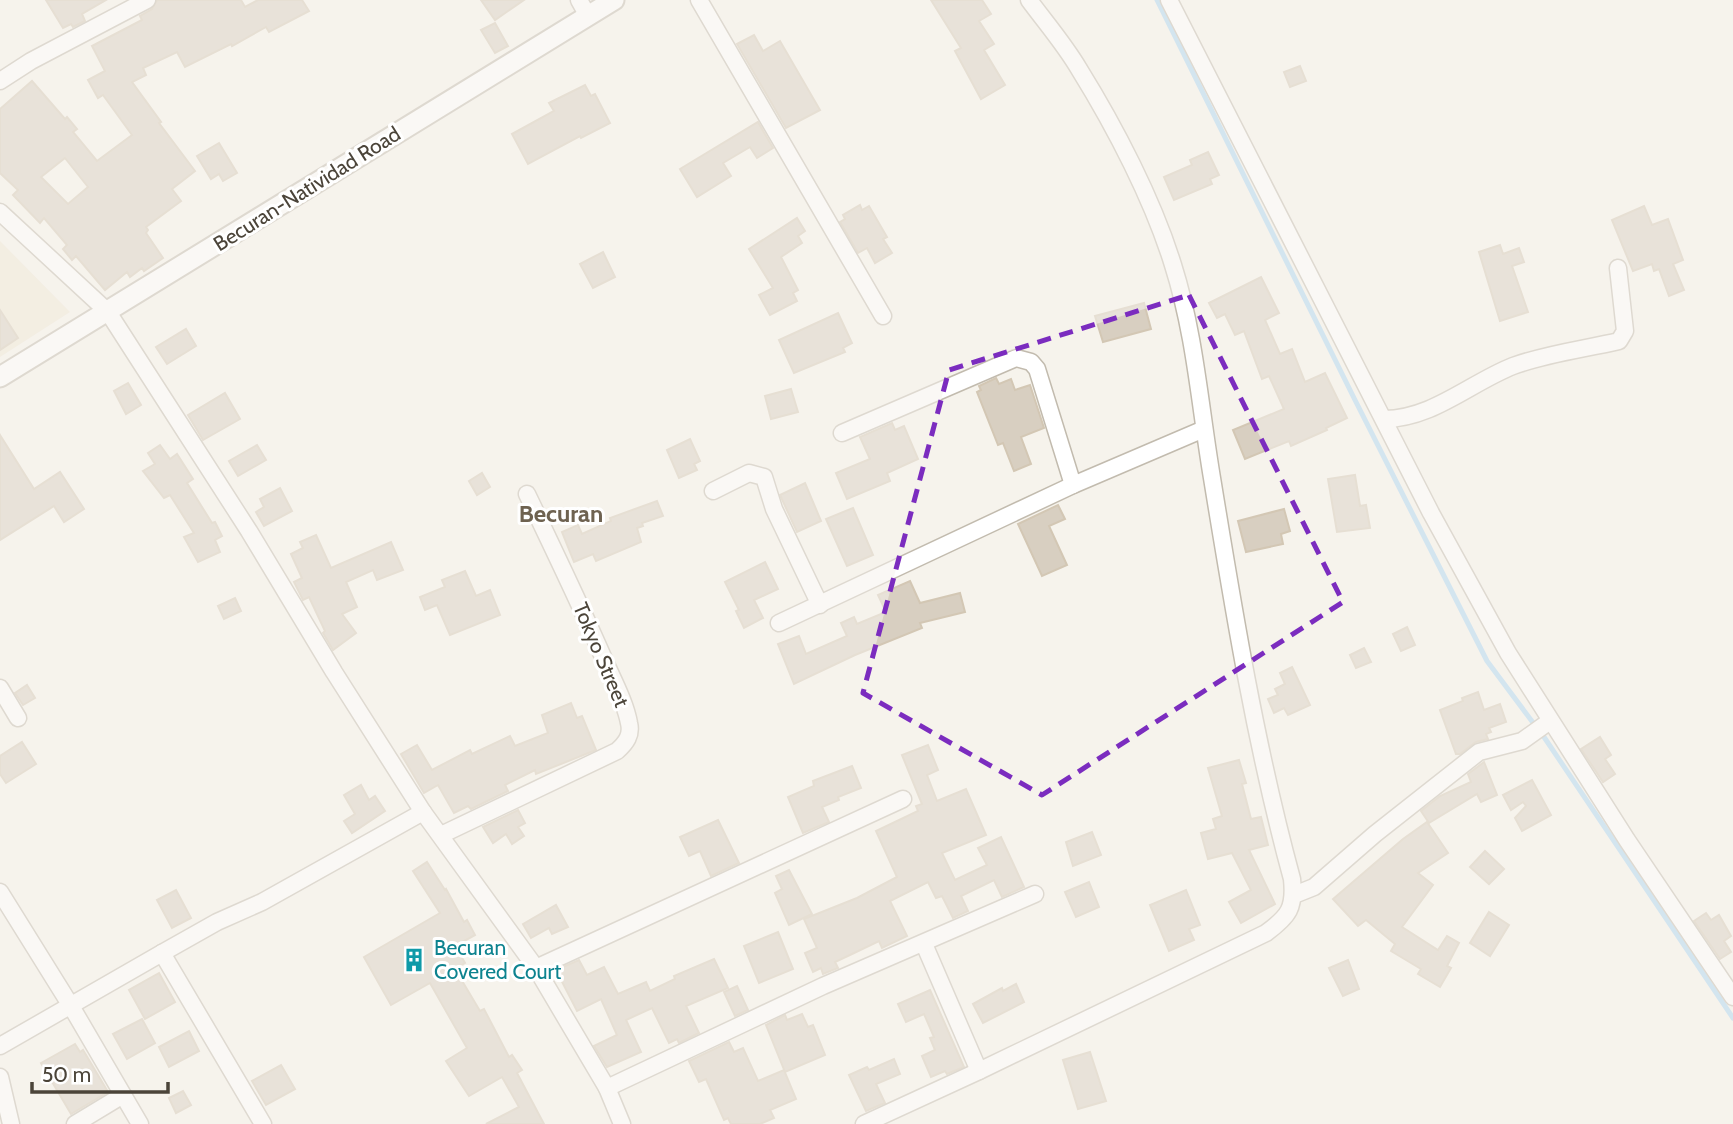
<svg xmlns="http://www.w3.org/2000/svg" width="1733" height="1124" font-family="Cabin,sans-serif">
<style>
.education{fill:#efe8d6}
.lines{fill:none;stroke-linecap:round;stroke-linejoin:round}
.stream{stroke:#a9d4f2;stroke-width:5}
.building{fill:#d8cfc1;stroke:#d3c7b4;stroke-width:2;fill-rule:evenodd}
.minor-casing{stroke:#c2bbae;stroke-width:19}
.tertiary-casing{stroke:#c2bbae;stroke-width:23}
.minor{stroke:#fff;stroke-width:16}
.tertiary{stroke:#fff;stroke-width:19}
.marked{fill:none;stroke:#7b2cbf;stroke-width:5;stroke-dasharray:14 9;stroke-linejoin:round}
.labels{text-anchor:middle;stroke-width:6;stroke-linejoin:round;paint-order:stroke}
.street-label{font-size:21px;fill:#4b4439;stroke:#fff}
.culture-label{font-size:21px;fill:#0d838f;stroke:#fff;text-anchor:start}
.quarter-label{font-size:24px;font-weight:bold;fill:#6e6250;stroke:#fff}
</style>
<rect width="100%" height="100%" fill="#f6f3ec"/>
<path class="education" d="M0,241L70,312L0,357Z"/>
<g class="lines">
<g class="stream">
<path d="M1157,0L1355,400L1487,661L1534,724"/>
<path d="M1544,737L1733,1018"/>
</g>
</g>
<g class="building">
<path d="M46,0H106L82,14L85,21L73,27L71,24L63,28Z"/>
<path d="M157,0H241L245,7L258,0H302L309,11L269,32L266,27L232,46L231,44L185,67L177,52L143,68L146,75L132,82L161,122L159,123L195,171L172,189L181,201L146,227L148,230L146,233L163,258L144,271L142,268L130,277L127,272L105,290L76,256L72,260L63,249L67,245L44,218L40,223L13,195L18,190L0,173V109L32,81L65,119L67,117L77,129L73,132L97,161L132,135L103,95L98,98L88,80L105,71L92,46L142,20L140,16L152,9ZM65,158L88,187L68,204L41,177Z"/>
<path d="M481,0H524L495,20Z"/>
<path d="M931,0H982L991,14L979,21L994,44L984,50L1005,85L981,99L955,51L961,48Z"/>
<path d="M495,23L508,46L495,53L481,30Z"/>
<path d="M754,35L763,51L780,41L820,110L786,128L737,44Z"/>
<path d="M1300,66L1306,81L1290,87L1284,72Z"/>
<path d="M585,85L591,96L595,94L610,123L581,138L580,136L528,164L512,134L554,111L549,103Z"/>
<path d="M758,122L773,148L757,158L750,147L723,163L731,176L697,197L680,169Z"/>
<path d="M219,143L237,173L223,181L219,174L211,179L197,156Z"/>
<path d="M1208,152L1219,175L1210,179L1212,184L1174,200L1164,177L1192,165L1190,160Z"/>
<path d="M860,205L862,210L869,206L887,237L883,239L892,253L875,263L867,248L858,253L840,222L845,219L843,215Z"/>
<path d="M1644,206L1652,225L1668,219L1683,260L1673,264L1684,290L1669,296L1659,269L1654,271L1652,264L1633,271L1612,220Z"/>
<path d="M797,218L805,231L798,236L802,243L781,257L798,290L793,293L797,301L770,315L759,295L773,288L749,249Z"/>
<path d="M1500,245L1503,254L1519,248L1524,262L1512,266L1528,312L1500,321L1479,252Z"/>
<path d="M603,252L615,277L593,288L580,264Z"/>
<path d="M1261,277L1279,313L1265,320L1280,354L1292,349L1305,382L1325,373L1347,418L1326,428L1327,430L1291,446L1289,441L1245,459L1233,430L1284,409L1269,376L1262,379L1244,331L1235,335L1225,314L1217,318L1209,303Z"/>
<path d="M1144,303L1151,329L1103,342L1095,316Z"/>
<path d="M0,310L18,338L0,350Z"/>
<path d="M838,313L852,343L843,348L845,352L794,373L779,340Z"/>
<path d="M186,329L196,346L167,364L156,347Z"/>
<path d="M996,378L999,384L1011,379L1015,390L1030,385L1044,428L1021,437L1031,464L1014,471L1003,443L998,445L977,392L981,390L979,386Z"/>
<path d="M128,383L141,405L126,414L114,391Z"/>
<path d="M791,389L798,412L771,419L765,396Z"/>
<path d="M225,393L240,419L203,440L188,415Z"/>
<path d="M892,423L895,430L904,426L918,459L887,473L890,481L847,499L836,473L870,459L860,437Z"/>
<path d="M0,435L34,489L60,472L84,509L64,522L54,506L0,540Z"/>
<path d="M690,439L700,461L694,464L697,470L679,478L667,450Z"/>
<path d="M160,445L170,459L177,454L193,479L187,483L212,523L215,522L222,536L215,540L220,552L198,562L184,537L194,533L170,495L164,498L143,471L155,464L148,453Z"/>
<path d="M257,445L266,460L238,476L229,461Z"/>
<path d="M482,473L490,487L477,495L469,481Z"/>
<path d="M1355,475L1360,506L1366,505L1370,528L1337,532L1328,479Z"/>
<path d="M805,483L821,521L797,532L780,495Z"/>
<path d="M280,488L292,511L264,526L256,512L264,507L260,499Z"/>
<path d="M657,501L663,516L642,523L643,526L637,528L641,542L596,561L593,554L574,562L562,532L578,525L582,534L611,521L610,518Z"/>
<path d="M1058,505L1065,519L1049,526L1067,565L1042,576L1018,524Z"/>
<path d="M853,508L873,555L847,566L826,519Z"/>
<path d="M1284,509L1290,531L1281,534L1283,544L1246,552L1238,521Z"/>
<path d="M316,535L331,568L391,542L403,570L377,580L373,570L346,582L357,607L342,614L356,633L333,650L323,633L325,631L309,597L303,600L294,582L302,578L291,554L303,548L300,542Z"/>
<path d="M765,562L778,589L754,600L763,618L744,628L736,611L739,610L725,582Z"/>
<path d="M465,571L476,596L490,590L500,615L450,635L437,605L425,610L420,597L445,587L442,580Z"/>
<path d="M910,581L920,603L960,593L965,612L920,623L922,628L855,655L794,684L778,644L799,636L806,654L847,636L841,623L854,617L857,624L886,612L878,595Z"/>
<path d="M235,598L241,611L224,619L218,606Z"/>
<path d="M1407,627L1415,645L1401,651L1393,634Z"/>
<path d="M1364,648L1371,662L1356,668L1350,655Z"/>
<path d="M1292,667L1310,705L1288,715L1284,708L1274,713L1268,699L1278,695L1275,689L1285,684L1280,673Z"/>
<path d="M27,685L35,698L23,705L15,693Z"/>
<path d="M1478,692L1484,710L1500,704L1506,722L1489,728L1491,732L1486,734L1488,739L1476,742L1460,754H1456L1440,710L1463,701L1462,698Z"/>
<path d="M571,703L577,718L582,716L596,750L536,774L535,770L505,785L508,791L471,809L468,806L454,813L438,785L424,793L401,754L417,745L432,770L470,750L472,754L510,736L515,746L548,733L542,715Z"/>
<path d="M1600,737L1611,755L1605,759L1615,774L1603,782L1581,749Z"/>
<path d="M22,742L36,764L6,783L0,774V756Z"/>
<path d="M928,745L938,770L927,775L937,801L966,789L986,835L942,853L955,880L987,865L978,848L1001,837L1024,887L1002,897L994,880L961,896L968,911L953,918L942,896L936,898L928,882L890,901L907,936L882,948L879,941L852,954L835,962L838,968L823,974L821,968L813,972L805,953L817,948L804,919L857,898L897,877L876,831L918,811L916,806L922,804L902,755Z"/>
<path d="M1239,760L1246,783L1242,784L1251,819L1261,817L1268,845L1249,850L1275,904L1241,923L1229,902L1251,890L1232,853L1208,859L1201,833L1216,829L1213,819L1222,816L1208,768Z"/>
<path d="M1484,762L1497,795L1481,802L1477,794L1429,823L1421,811L1440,796L1471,782L1468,774Z"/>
<path d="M852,766L861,788L838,797L839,800L822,807L829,822L803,833L788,797L814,786L813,781Z"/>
<path d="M1532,780L1551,815L1522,831L1515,818L1526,806L1523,802L1511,810L1503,795Z"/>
<path d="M361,785L369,800L375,796L385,811L352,833L344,821L355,814L344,795Z"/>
<path d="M518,810L525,823L518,827L524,836L512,844L506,834L493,843L483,827Z"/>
<path d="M718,820L739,863L711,876L700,851L689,856L680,837Z"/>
<path d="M1427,822L1448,853L1418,873L1433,885L1402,927L1438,950L1447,936L1459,943L1447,966L1451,968L1440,987L1418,974L1421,969L1391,951L1395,944L1366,920L1358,926L1333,899L1403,839Z"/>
<path d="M1092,832L1101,855L1073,866L1066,842Z"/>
<path d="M1485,851L1504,869L1489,884L1470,867Z"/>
<path d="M427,862L445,890L446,889L464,922L467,920L475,935L455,946L465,963L455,969L480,1011L484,1009L509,1057L512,1055L522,1070L517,1073L544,1124H486L519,1107L502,1077L469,1096L446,1061L467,1048L430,983L391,1005L364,957L440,913L413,871Z"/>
<path d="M789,870L812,914L789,925L775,893L782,889L776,876Z"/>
<path d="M1089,882L1099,907L1076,917L1065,892Z"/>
<path d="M176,890L191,918L172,928L157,900Z"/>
<path d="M1186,890L1200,925L1189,929L1194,940L1169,951L1150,905Z"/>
<path d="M556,905L568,927L552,934L549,928L531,938L523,924Z"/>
<path d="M1489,912L1509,925L1490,956L1470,943Z"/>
<path d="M1706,913L1711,920L1719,915L1731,936L1724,941L1731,952L1720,959L1694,921Z"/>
<path d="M778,932L793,969L759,983L744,946Z"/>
<path d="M714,959L728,988L686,1006L699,1033L679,1043L677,1039L669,1043L652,1008L626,1020L641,1052L607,1067L594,1046L617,1035L601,999L577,1011L556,970L579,960L587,975L604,967L618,994L646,982L650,991L675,979L674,976Z"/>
<path d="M1348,960L1359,989L1343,996L1329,968Z"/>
<path d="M159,973L175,1002L145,1019L129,990Z"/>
<path d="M1016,984L1024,1002L983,1023L973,1004L1002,988L1003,991Z"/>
<path d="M737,986L748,1010L735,1016L724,992Z"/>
<path d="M930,990L964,1067L947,1074L945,1071L931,1077L922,1056L935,1050L930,1038L934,1037L924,1014L906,1022L898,1004Z"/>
<path d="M802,1014L808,1027L813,1025L825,1055L785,1072L766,1025L785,1015L787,1020Z"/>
<path d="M142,1019L155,1043L127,1059L113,1034Z"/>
<path d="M189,1031L199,1051L169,1067L159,1047Z"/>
<path d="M729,1042L734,1052L743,1048L758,1081L784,1070L796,1099L770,1110L774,1118L760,1124H731L728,1118L724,1120L706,1079L699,1082L689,1061Z"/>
<path d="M75,1044L80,1052L83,1050L108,1092L71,1114L41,1063Z"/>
<path d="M1090,1052L1106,1101L1078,1109L1063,1060Z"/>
<path d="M894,1059L900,1074L876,1084L885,1103L866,1111L849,1075L867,1067L869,1070Z"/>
<path d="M281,1065L295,1089L266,1105L252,1081Z"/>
<path d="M183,1091L191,1105L176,1113L169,1098Z"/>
</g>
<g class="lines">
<g class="minor-casing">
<g id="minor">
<path d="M579,0L588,16"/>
<path d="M699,0L883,316"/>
<path d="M1169,0L1431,513L1508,653L1627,840L1733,997"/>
<path d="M0,81L31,61L147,0"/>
<path d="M0,212L108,312L249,531L334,672L423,812L536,968L607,1088L622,1124"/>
<path d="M1384,419C1432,419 1470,383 1513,366C1545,354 1585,349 1619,341L1625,331L1618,268"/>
<path d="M842,433L1016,358L1031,362L1037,369L1073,485"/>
<path d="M713,491L749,473L764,477L774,509L820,605"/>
<path d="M779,623L1073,485L1204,429"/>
<path d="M0,688L18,718"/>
<path d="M441,835L617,751C626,743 632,735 629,723C625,701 612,678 603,657C579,602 553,548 527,494"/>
<path d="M0,892L71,1006L140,1124"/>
<path d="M1294,895L1314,887L1375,834L1479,752L1522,741L1550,721"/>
<path d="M924,944L979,1071"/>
<path d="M162,953L263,1124"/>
<path d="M536,968L903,799"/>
<path d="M0,1046L162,953L217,922L262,902L423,812"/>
<path d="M0,1077L11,1124"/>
<path d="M607,1088L823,986L1035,894"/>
<path d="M75,1124L123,1095"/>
<path d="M864,1124L979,1071L1266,933C1289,916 1295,908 1292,879C1256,747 1234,613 1212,478C1200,407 1195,334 1173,265C1153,200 1115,127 1079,69C1065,45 1046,23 1029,0"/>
</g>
</g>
<g class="tertiary-casing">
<path id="tertiary" d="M0,377L614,0"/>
</g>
<use href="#minor" class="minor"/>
<use href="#tertiary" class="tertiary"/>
</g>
<path d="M0 0H1733V1124H0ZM1189,295L1343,602L1042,795L863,693L949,370Z" fill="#f6f3ec" fill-opacity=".55" fill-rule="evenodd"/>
<path class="marked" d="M1189,295L1343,602L1042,795L863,693L949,370Z"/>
<defs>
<g id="building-bare" transform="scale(1.89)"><path d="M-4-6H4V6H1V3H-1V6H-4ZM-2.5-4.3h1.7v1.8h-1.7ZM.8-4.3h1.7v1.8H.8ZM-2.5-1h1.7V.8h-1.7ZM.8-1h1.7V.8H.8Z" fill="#0f9aa8" stroke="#fff" stroke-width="2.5" paint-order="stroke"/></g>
</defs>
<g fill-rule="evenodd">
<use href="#building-bare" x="414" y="960"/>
</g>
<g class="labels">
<g class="street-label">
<text transform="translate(307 189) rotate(-32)" y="7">Becuran-Natividad Road</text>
<text transform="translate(601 655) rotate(67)" y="7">Tokyo Street</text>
</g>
<g class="culture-label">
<text x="434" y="955">Becuran<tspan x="434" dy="24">Covered Court</tspan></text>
</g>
<g class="quarter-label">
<text x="561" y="522">Becuran</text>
</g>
</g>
<path d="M32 1082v10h136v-10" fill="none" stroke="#4b4439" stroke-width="3.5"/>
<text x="42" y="1082" font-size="21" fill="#4b4439" stroke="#ffffff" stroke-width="5" paint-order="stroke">50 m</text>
</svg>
